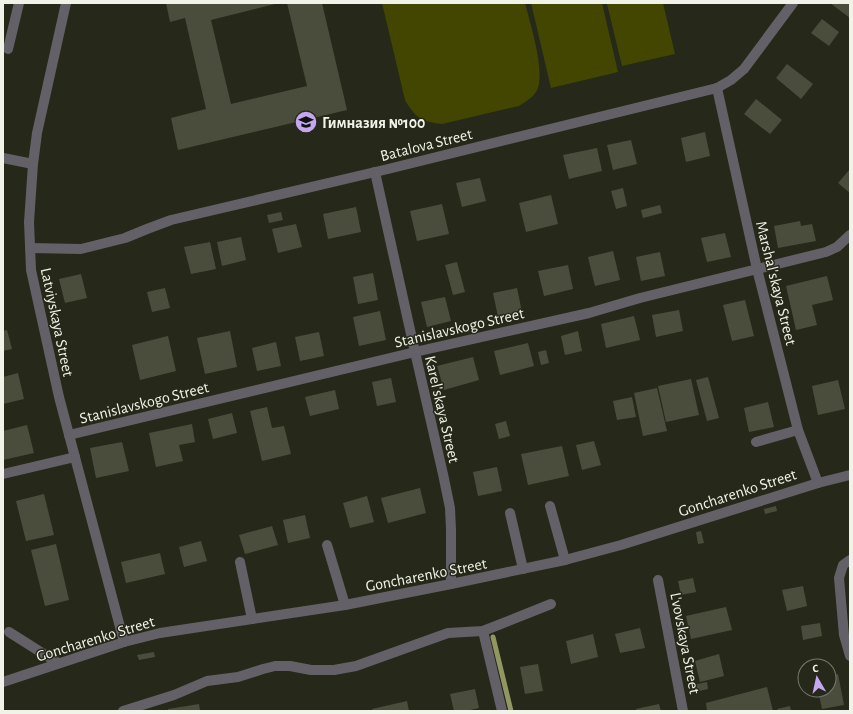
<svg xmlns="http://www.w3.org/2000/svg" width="853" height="714" font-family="'Alegreya Sans',sans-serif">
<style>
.green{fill:#424600}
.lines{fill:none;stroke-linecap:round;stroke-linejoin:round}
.stream{stroke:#929761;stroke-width:5}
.building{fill:#4b4d3c}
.minor{stroke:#636068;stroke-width:10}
.labels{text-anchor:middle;stroke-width:3;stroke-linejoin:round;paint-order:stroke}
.poi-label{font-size:16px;font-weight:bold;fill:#f1f3e8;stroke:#262819;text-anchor:start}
.street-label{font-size:16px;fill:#f1f3e8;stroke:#262819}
</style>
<rect width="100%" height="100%" fill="#262819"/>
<g class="green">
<path d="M382,3H525C530,23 547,75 536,92C532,98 525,102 519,106L442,124C423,122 415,118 405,100Z"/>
<path d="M531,3H602L618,72L551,88Z"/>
<path d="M610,3H663L675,54L622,66L607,4Z"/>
</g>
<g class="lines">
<path class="stream" d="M493,637L511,711"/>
</g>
<g class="building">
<path d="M166,3H279L211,20L231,104L307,86L287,3H322L347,110L178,150L171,118L206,109L185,18L170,22Z"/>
<path d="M830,3H850V18Z"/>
<path d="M822,19L839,32L829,46L811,33Z"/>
<path d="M787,64L813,84L801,99L776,78Z"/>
<path d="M756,99L782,120L770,134L744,114Z"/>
<path d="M705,132L710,156L686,162L681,138Z"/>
<path d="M631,140L637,164L613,170L607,145Z"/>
<path d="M597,148L602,171L569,179L563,155Z"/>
<path d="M850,169V193L838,183Z"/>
<path d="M480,178L486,201L462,207L456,183Z"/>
<path d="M623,188L627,206L616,209L611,191Z"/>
<path d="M551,195L558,224L526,232L519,203Z"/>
<path d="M442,204L449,234L417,241L410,211Z"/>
<path d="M660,205L662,213L643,218L641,210Z"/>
<path d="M356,207L361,232L328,239L323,214Z"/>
<path d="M281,212L283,220L269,223L267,215Z"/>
<path d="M800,221L801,226L812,224L816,241L778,248L774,226Z"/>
<path d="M296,224L302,247L278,253L272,229Z"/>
<path d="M725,233L731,257L707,262L701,238Z"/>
<path d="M241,237L246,260L222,266L217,242Z"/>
<path d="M210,242L216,269L191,274L184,247Z"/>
<path d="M613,251L620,280L595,286L588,257Z"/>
<path d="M660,252L665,276L641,281L636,257Z"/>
<path d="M457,262L465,292L453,295L445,265Z"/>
<path d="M568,265L573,289L544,296L538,271Z"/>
<path d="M373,273L378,300L358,304L353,277Z"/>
<path d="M81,274L87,298L65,303L59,279Z"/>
<path d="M827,276L833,300L812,305L817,325L796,330L786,286Z"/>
<path d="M165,288L170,308L152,312L147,292Z"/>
<path d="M517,288L522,312L498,317L493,293Z"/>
<path d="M445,297L451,321L427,327L421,302Z"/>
<path d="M745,300L754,336L732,341L723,305Z"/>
<path d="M679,310L683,331L656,337L652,315Z"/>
<path d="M380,311L386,340L359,346L353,317Z"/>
<path d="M634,316L640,340L606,348L601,324Z"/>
<path d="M7,330L12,349L3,351V331Z"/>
<path d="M230,331L237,367L205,374L197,338Z"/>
<path d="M578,331L582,351L565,355L561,336Z"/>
<path d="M319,332L324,356L300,361L295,337Z"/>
<path d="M168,336L176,371L140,380L132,345Z"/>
<path d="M276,342L281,366L257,371L252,348Z"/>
<path d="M528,343L534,366L500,375L494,351Z"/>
<path d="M546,350L549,363L541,365L538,352Z"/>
<path d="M473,357L479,380L444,390L437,366Z"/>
<path d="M18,373L24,399L3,404V377Z"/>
<path d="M708,377L719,418L707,421L696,380Z"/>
<path d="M391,378L396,402L377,406L372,382Z"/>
<path d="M691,379L699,415L666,422L658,386Z"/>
<path d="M838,380L845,409L818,415L812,386Z"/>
<path d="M657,388L667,431L643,436L634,393Z"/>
<path d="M335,390L339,409L310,416L305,397Z"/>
<path d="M632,397L636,417L617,420L613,401Z"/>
<path d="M768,402L774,427L749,432L744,408Z"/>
<path d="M267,407L272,428L284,426L291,454L262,461L250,411Z"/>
<path d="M232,413L237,433L213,439L208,419Z"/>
<path d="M506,421L510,436L499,439L495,424Z"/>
<path d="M192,424L195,442L179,445L183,461L156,467L149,433Z"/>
<path d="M27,425L34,453L3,460V431Z"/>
<path d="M594,441L601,465L582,470L576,445Z"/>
<path d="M122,442L129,471L96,478L90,448Z"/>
<path d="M562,446L569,476L528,485L521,454Z"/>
<path d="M497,467L502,491L478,496L473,472Z"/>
<path d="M420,488L426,513L388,523L381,498Z"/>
<path d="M44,494L54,535L26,541L16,501Z"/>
<path d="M367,496L374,522L350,528L343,503Z"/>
<path d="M776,506L777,511L765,514L764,509Z"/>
<path d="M305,515L310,538L288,543L283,520Z"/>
<path d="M272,526L278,545L245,554L239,535Z"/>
<path d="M701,531L704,543L698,544L696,532Z"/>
<path d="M201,541L207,561L184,567L179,547Z"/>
<path d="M56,544L69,600L45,606L31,550Z"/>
<path d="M160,553L165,574L126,583L121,562Z"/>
<path d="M693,578L696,592L681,595L678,581Z"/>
<path d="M803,586L807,606L787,611L782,590Z"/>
<path d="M726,607L732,630L691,639L686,616Z"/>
<path d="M820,623L822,636L803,640L801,626Z"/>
<path d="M640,628L645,648L620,653L615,634Z"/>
<path d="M593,634L598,657L571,664L566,641Z"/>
<path d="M154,652L155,657L139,660L137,655Z"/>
<path d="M719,654L724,676L700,682L695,661Z"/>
<path d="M538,664L543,691L525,694L520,667Z"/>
<path d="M838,674L844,705L822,709L818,690H829V676Z"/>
<path d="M707,682L708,689L695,692L693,685Z"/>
<path d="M767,687L773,711H707L706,703Z"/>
<path d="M475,689L479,708L466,711H454L450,694Z"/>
<path d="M407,701L409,711H373L372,709Z"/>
<path d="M199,704L200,711H168V709Z"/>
<path d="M659,704L661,711H636V709Z"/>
<path d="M790,706L791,711H778L777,709Z"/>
</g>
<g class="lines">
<g class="minor">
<path d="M66,3L37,133L33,164L29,222L31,270L59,397L124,642"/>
<path d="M8,49L19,3"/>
<path d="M717,88L757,269L798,430L818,483"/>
<path d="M3,158L33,164"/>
<path d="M375,172L415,352L443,474L450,508L451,530V584"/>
<path d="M30,248L81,249L125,238L147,229L171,220L388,169L717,88L731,80L744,69L793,3"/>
<path d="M69,435L415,352L589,313L640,298L826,252L837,247L850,235"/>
<path d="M756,442L798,430"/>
<path d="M3,474L75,457"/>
<path d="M550,506L565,560"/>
<path d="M510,513L523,569"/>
<path d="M327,545L345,605"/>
<path d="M850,560L843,565L839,578L844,635L850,656"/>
<path d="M240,562L252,619"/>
<path d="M658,580L683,711"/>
<path d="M483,631L502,711"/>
<path d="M9,632L58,663"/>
<path d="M3,682L124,642L160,633L345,605L451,584L565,560L621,545L818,483L850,475"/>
<path d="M123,711L174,695L207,681L238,677L263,669L275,666H290L311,670H334L356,666L448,633L483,631L551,604"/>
</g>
</g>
<defs>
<g id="school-disc" transform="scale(1.15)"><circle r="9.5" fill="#c5a7f1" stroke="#262819"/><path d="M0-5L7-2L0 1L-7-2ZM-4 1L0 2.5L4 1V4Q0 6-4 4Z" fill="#111"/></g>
</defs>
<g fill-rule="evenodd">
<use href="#school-disc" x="306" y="122"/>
</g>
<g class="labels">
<g class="poi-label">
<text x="322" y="128">Гимназия №100</text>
</g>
<g class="street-label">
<text transform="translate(426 144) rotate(-14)" y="6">Batalova Street</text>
<text transform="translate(777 283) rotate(76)" y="6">Marshal'skaya Street</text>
<text transform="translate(58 322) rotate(78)" y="6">Latviyskaya Street</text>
<text transform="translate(459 327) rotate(-13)" y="6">Stanislavskogo Street</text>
<text transform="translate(144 402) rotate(-14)" y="6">Stanislavskogo Street</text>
<text transform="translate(443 409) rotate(77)" y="6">Karel'skaya Street</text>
<text transform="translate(737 492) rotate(-18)" y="6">Goncharenko Street</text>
<text transform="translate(426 574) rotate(-11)" y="6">Goncharenko Street</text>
<text transform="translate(95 638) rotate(-17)" y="6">Goncharenko Street</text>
<text transform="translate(686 643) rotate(79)" y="6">L'vovskaya Street</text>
</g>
</g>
<rect width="853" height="714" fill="none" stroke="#f1f3e8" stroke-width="8"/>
<g transform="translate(817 678) rotate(351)"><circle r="19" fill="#262819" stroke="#77796c"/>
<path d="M0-3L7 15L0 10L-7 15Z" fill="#c5a7f1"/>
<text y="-6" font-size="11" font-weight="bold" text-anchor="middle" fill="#f1f3e8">С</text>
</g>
</svg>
